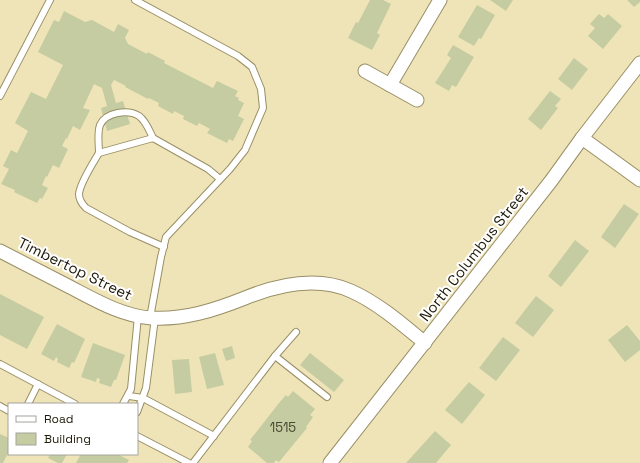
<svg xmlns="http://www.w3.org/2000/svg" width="640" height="463" font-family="'Space Grotesk',sans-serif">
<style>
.building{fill:#c5cca1}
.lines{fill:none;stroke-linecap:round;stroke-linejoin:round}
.lane-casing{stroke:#998f66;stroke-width:8}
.street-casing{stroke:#998f66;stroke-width:15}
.lane{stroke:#fff;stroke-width:6}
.street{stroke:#fff;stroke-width:13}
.labels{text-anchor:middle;stroke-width:4;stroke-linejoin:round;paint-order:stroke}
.number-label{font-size:13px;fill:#484730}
.street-label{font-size:15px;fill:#1f1b0a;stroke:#fff}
</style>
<rect width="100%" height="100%" fill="#efe4b8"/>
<g class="building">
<path d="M370,0H383L391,4L377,33L380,35L372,50L348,38L356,22L358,23Z"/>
<path d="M490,0H513L506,11Z"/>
<path d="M627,0H640V2L634,7Z"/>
<path d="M477,5L495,15L481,39L479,38L474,46L458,37Z"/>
<path d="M64,11L85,22L92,20L114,32L118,24L129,30L125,38L128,44L147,54L148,52L165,61L164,63L213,88L217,81L238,91L235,96L239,98L238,100L244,103L238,116L244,119L233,141L229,139L227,143L207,133L210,129L199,123L197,126L183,119L184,116L174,111L173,114L158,106L159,103L149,98L148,99L125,87L126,86L114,80L111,85L116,103L123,101L130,124L107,131L101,108L107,106L102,88L94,84L83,108L90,110L80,130L73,126L67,139L66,138L62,146L68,149L59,168L53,165L47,177L46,176L42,185L48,188L42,199L40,198L37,203L14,192L15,190L1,184L9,169L3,166L11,150L17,153L28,131L15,123L31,92L46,99L63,65L38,52L54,20L59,22Z"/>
<path d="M599,14L604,18L608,14L622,26L603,49L588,36L595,28L590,24Z"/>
<path d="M453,45L474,57L456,87L452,85L449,91L435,83L451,58L447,55Z"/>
<path d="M574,58L588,69L572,90L558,79Z"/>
<path d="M550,91L561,99L555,106L558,108L541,130L528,119Z"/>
<path d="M624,204L639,214L615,248L601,237Z"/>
<path d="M575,240L589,251L561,287L548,276Z"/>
<path d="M0,294L44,317L27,349L0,335Z"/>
<path d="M536,296L554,310L533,337L515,323Z"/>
<path d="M57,324L85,339L74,363L72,362L69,368L57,362L58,359L56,357L54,361L41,354Z"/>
<path d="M627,325L640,341V350L625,362L608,340Z"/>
<path d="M503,337L520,350L496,381L479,368Z"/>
<path d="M93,343L125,355L116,380H114L111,387L99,383L100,379L97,378L96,382L81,377Z"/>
<path d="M232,346L235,358L226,361L222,349Z"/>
<path d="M215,353L224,385L207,389L199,357Z"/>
<path d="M310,353L344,380L334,392L300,365Z"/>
<path d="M189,359L192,392L175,394L172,360Z"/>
<path d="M469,382L485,395L462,424L445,410Z"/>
<path d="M293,391L315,409L310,415L313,417L306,427L307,428L279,462L276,460L274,463H267L248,447L252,441L250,440L279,403L286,395L288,397Z"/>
<path d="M435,431L451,445L436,463H406Z"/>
<path d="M0,434L9,438V451L3,463H0Z"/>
<path d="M50,454H67L62,463H58L48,458Z"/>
<path d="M81,454H117L129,460L127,463H76Z"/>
</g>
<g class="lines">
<g class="lane-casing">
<g id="lane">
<path d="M135,0L238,56L252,67L261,89L263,108L245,150L230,169L166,237L161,257L150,318"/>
<path d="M0,96L50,0"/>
<path d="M99,153C99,145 97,133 100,125C106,112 128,109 139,116C146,121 149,130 153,138"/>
<path d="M164,247L130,232L86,208C82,204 79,200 79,194C80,183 93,163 99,153L153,138L208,169L220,179"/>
<path d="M275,356L327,397"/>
<path d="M0,364L75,404"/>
<path d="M129,396L143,398L214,436"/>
<path d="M28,404L38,384"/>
<path d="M123,404L131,389L138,316"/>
<path d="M0,406L9,411"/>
<path d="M137,412L146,388L155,318"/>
<path d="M137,436L189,463"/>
<path d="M193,463L275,356L296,332"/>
</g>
</g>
<g class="street-casing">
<g id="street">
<path d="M365,71L417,100"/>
<path d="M390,85L440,0"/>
<path d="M582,138L640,180"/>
<path d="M0,251C23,263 47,275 70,287C95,300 122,316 151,318C184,320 215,310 245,298C277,285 317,276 351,291C378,303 402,324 425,343"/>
<path d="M330,463L551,181L582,138L640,63"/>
</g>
</g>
<use href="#lane" class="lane"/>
<use href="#street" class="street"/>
</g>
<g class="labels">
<g class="number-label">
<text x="283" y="432">1515</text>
</g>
<g class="street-label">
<text transform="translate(474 254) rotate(-52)" y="5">North Columbus Street</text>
<text transform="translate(75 269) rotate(26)" y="5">Timbertop Street</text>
</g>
</g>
<rect x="8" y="403" width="130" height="52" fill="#ffffff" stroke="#a5a49d"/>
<rect x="16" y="416" width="20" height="6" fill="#ffffff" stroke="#a5a49d"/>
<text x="44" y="423" font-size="12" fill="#1f1b0a">Road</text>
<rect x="16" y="433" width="20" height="12" fill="#c5cca1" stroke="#a5a49d"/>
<text x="44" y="443" font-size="12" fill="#1f1b0a">Building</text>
</svg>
